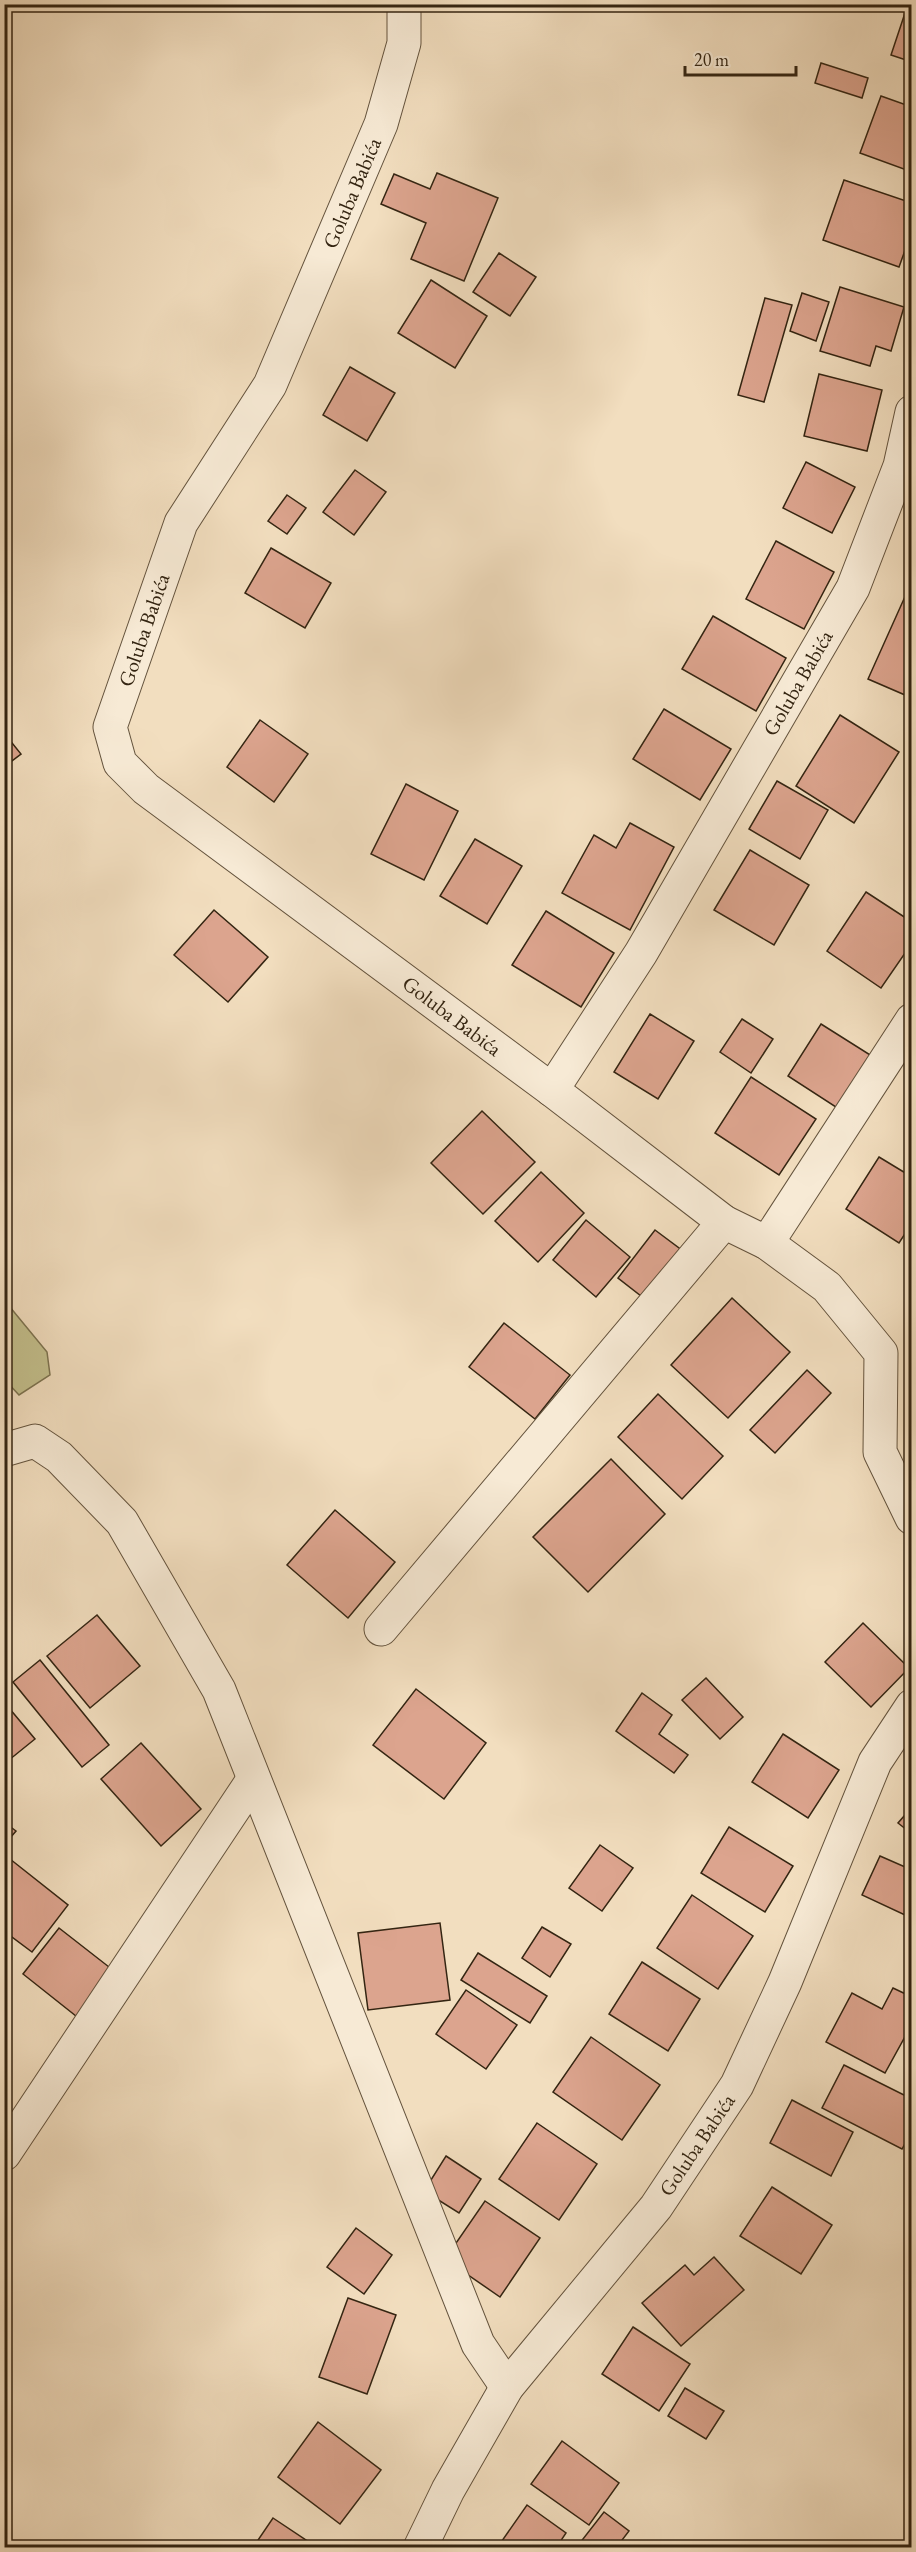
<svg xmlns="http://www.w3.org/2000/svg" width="916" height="2552" font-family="'EB Garamond',serif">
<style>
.green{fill:#c3bf8c;stroke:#7c724f;stroke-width:1.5}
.building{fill:#dca48e;stroke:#342512;stroke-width:1.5}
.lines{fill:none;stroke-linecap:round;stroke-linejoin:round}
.minor-casing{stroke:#64533d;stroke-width:35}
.minor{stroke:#f7ead5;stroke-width:33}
.labels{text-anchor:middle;stroke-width:5;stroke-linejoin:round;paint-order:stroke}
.street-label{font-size:21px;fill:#342512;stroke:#f7ead5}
</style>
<rect width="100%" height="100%" fill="#f2debf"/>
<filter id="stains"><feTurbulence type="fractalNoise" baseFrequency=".00333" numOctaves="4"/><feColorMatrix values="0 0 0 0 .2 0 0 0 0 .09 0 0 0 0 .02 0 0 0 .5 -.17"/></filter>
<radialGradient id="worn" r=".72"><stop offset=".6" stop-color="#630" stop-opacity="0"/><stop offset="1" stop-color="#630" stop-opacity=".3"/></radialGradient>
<path class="green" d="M5,1301L47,1352L50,1375L19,1395L5,1380Z"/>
<g class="building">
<path d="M906,10L912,12V62L891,55Z"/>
<path d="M821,63L868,78L862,98L815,83Z"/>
<path d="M881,96L912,107V172L860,153Z"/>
<path d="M437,173L498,198L464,281L411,259L426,223L381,204L394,174L430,189Z"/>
<path d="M844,180L912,203V231L899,267L823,240Z"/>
<path d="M499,253L536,277L510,316L473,292Z"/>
<path d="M431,280L487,316L455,368L398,333Z"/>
<path d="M840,287L904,307L891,351L876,346L870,366L820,351Z"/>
<path d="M802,293L829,302L816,341L790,331Z"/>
<path d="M765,298L792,305L764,402L738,395Z"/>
<path d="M350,367L395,393L367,441L323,415Z"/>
<path d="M819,374L882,390L867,451L804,436Z"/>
<path d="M806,462L855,487L832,533L783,508Z"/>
<path d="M355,470L386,492L354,535L323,512Z"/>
<path d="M287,495L306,508L287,534L268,521Z"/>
<path d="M776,541L834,572L804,629L746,599Z"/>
<path d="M271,548L331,583L305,628L245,593Z"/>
<path d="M912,581V698L868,679Z"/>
<path d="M713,616L786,658L756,711L682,669Z"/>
<path d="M664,709L731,749L700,800L633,759Z"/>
<path d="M840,715L899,752L854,823L796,786Z"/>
<path d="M260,720L308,754L274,802L227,767Z"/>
<path d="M4,733L21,754L4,767Z"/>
<path d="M777,781L828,810L800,859L749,829Z"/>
<path d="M406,784L458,811L424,880L371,854Z"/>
<path d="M630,823L674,847L630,930L562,893L594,835L616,848Z"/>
<path d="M475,839L522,866L487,924L440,896Z"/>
<path d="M750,850L809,885L774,945L714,910Z"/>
<path d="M866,892L912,922V943L881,988L827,951Z"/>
<path d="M214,910L268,957L228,1002L174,955Z"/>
<path d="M546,911L614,953L581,1007L512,965Z"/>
<path d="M650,1014L694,1041L658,1099L614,1072Z"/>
<path d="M742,1019L773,1039L751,1073L720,1052Z"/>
<path d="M821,1024L875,1058L842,1111L788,1076Z"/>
<path d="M751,1077L816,1119L779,1175L715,1133Z"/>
<path d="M482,1111L535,1162L483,1214L431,1163Z"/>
<path d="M879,1157L912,1177V1223L899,1243L846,1209Z"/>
<path d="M541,1172L584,1213L538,1262L495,1221Z"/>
<path d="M586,1220L630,1257L596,1297L553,1260Z"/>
<path d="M655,1230L687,1254L650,1303L618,1278Z"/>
<path d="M732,1298L790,1352L728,1418L671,1365Z"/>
<path d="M504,1323L570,1375L535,1419L469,1367Z"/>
<path d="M807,1370L831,1393L775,1453L750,1430Z"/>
<path d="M658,1394L723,1456L682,1499L618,1437Z"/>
<path d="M611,1459L665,1514L588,1592L533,1537Z"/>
<path d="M335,1510L395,1562L348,1618L287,1565Z"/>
<path d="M97,1615L140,1666L90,1708L47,1656Z"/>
<path d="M863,1623L909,1668L871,1707L825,1662Z"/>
<path d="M40,1660L109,1745L82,1767L13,1682Z"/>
<path d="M706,1678L743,1717L720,1739L682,1700Z"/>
<path d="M416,1689L486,1743L444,1799L373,1745Z"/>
<path d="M642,1693L672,1715L659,1734L688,1755L674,1773L616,1731Z"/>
<path d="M4,1702L35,1739L4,1764Z"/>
<path d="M783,1734L839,1770L808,1818L752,1782Z"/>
<path d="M141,1743L201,1809L161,1846L101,1779Z"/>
<path d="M912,1807V1834L898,1823Z"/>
<path d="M4,1822L16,1831L4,1845Z"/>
<path d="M729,1827L793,1866L765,1912L701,1873Z"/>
<path d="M600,1845L633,1868L602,1911L569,1888Z"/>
<path d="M880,1856L912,1870V1900L905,1915L862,1895Z"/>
<path d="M10,1859L68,1905L32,1952L4,1931V1866Z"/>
<path d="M692,1895L753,1936L718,1989L657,1948Z"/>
<path d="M440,1923L450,2000L368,2010L358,1933Z"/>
<path d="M542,1927L571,1944L550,1977L522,1958Z"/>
<path d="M59,1928L118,1974L81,2020L23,1974Z"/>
<path d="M478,1953L547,1996L530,2023L461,1980Z"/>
<path d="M642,1962L700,1999L668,2051L609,2014Z"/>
<path d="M893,1988L912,1997V2024L885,2073L826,2042L852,1993L882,2009Z"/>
<path d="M466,1990L517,2025L486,2069L436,2034Z"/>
<path d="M591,2037L660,2085L622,2140L553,2092Z"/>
<path d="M844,2065L912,2099V2131L902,2149L822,2108Z"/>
<path d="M792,2100L853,2132L831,2176L770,2143Z"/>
<path d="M537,2123L597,2164L559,2220L499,2179Z"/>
<path d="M446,2156L481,2179L459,2213L424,2191Z"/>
<path d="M772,2187L832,2225L801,2274L740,2236Z"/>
<path d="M485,2201L540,2238L500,2297L445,2259Z"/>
<path d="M356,2228L392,2255L364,2294L327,2267Z"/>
<path d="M714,2257L744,2290L681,2346L642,2303L685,2265L694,2275Z"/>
<path d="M348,2298L396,2315L367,2394L319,2377Z"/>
<path d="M633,2327L690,2364L659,2411L602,2374Z"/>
<path d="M685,2388L724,2411L706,2439L668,2416Z"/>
<path d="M318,2422L381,2470L340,2524L278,2477Z"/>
<path d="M562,2441L619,2483L589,2525L531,2484Z"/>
<path d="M527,2505L566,2533L556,2548H497Z"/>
<path d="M604,2512L629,2531L616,2548H576Z"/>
<path d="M273,2518L318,2548L254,2546Z"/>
</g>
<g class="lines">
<g class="minor-casing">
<g id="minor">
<path d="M404,4V43L381,124L270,385L181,523L110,727L120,763L146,789L552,1090L724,1222L767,1243L827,1287L881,1353L880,1452L912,1518"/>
<path d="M552,1090L641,953L853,588L900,466L912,412"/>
<path d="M767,1243L912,1020"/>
<path d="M4,1450L35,1441L59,1457L122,1522L219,1690L478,2344L507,2387"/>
<path d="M381,1629L724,1222"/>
<path d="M4,2154L253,1780"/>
<path d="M420,2548L448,2490L507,2387L656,2207L737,2085L785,1982L875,1762L912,1706"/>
</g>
</g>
<use href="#minor" class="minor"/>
</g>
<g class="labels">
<g class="street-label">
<text transform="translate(352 193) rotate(-67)" y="7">Goluba Babića</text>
<text transform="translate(144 630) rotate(-71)" y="7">Goluba Babića</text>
<text transform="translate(798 683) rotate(-60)" y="7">Goluba Babića</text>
<text transform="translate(452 1016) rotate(37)" y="7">Goluba Babića</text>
<text transform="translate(697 2145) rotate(-56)" y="7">Goluba Babića</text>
</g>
</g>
<rect width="916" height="2552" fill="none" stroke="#f2debf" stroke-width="24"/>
<rect x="6" y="6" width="904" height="2540" fill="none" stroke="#342512" stroke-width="3"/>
<rect x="12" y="12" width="892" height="2528" fill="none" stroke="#342512" stroke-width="1.5"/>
<path d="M685 66v9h111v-9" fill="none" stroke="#342512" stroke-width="3"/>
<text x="694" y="66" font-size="18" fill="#342512" stroke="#f7ead5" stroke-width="4.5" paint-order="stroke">20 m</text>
<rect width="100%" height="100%" filter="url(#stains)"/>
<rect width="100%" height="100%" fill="url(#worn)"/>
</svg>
